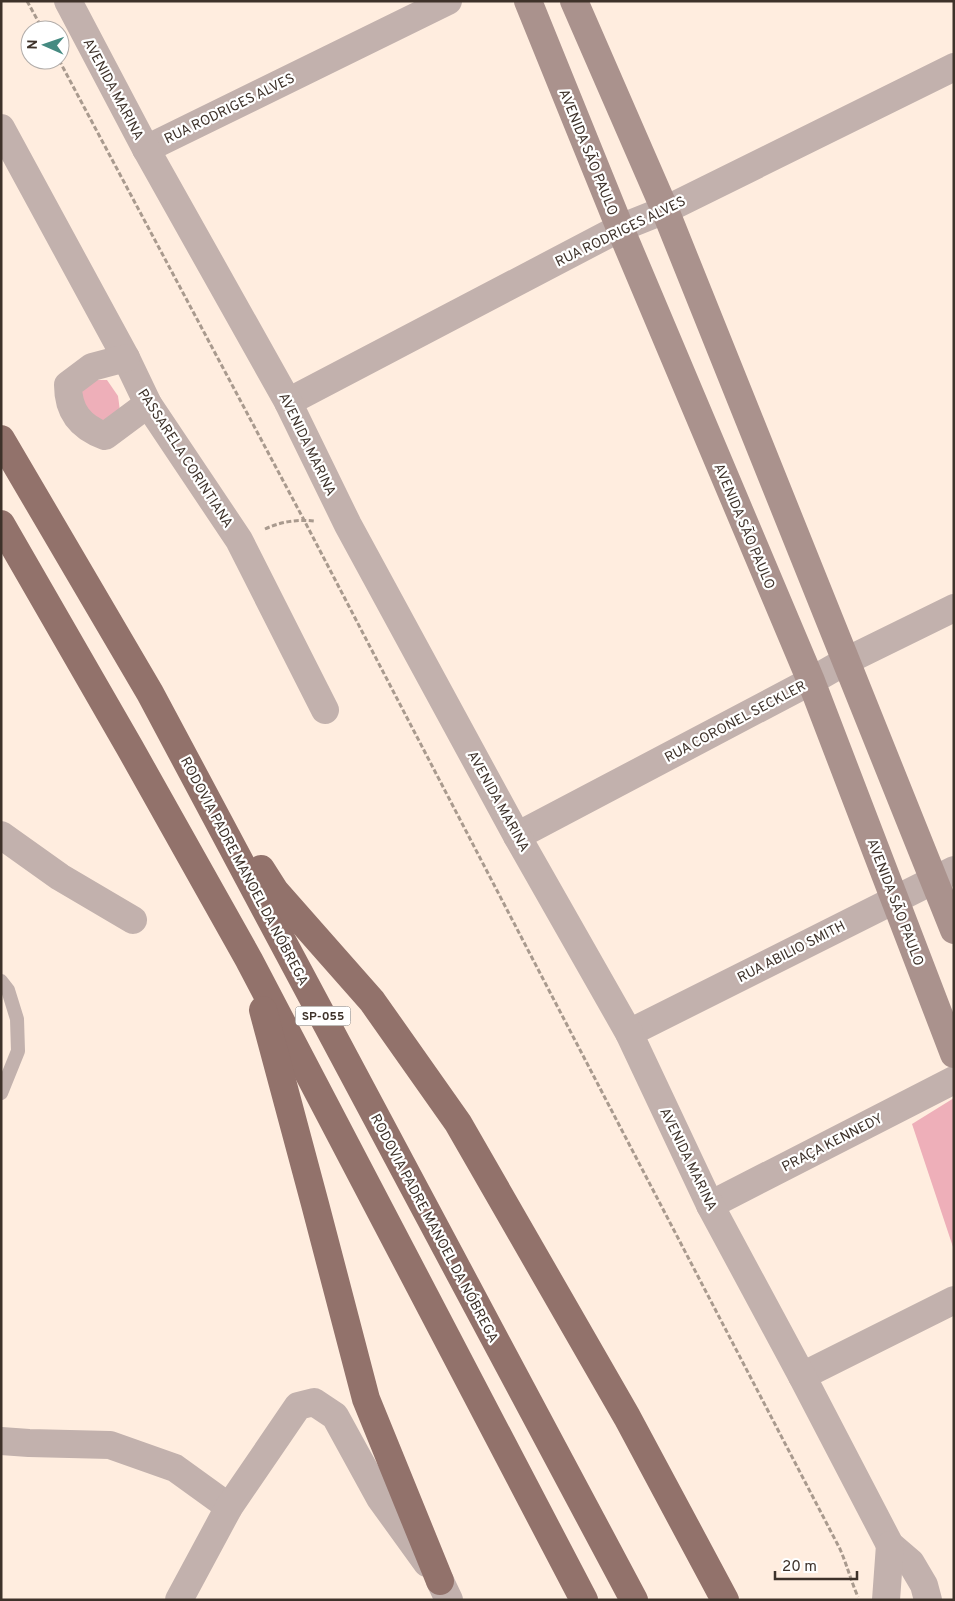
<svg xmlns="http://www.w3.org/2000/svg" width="955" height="1601" font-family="Overpass,sans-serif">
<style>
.green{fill:#eeafb9}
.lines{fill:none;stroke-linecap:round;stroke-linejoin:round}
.path{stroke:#a99a8e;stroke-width:3;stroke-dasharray:5 2.5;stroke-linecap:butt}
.service{stroke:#c2b1ad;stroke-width:14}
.minor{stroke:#c2b1ad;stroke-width:28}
.tertiary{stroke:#c2b1ad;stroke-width:28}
.secondary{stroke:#aa928d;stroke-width:28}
.trunk{stroke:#92726b;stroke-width:28}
.labels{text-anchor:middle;stroke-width:4.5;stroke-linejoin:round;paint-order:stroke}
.shield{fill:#fff;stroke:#78706a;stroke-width:1}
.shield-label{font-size:12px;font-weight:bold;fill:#3e322a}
.street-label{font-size:14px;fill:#3e322a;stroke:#fff}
</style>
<rect width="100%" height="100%" fill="#ffeddf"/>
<g class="green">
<path d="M91,380H107L118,396L120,411L98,426L86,418L78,388Z"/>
<path d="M954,1098V1250L912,1124Z"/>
</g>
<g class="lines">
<g class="path">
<path d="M27,1L43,30"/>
<path d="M59,60L304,520L840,1549C847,1565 851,1581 858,1597"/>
<path d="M265,529C280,522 297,519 314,521"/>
</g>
<path class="service" d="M1,981L8,990L17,1019L18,1051L1,1093"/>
<g class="minor">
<path d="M1,128L126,358L148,404L239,540L325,710"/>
<path d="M146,149L448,1"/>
<path d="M126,358L92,367L68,385C68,411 80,427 105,436L148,404"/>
<path d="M288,402L620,228L665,210L954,67"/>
<path d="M1,835L60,877L133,920"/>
<path d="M517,836L811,681L846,661L954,608"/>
<path d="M629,1033L954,870"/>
<path d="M710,1205L954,1080"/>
<path d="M802,1376L954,1300"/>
<path d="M1,1441L29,1443L110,1445L175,1468L229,1507"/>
<path d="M179,1600L229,1507L298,1406L314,1402L335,1416L380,1498L427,1563"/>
</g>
<g class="tertiary">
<path d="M68,1L146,149L288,402L348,525L517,836L629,1033L710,1205L802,1376L890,1545L911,1563L924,1585L928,1600"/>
<path d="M440,1581L449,1600"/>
<path d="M886,1600L890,1545"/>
</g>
<g class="secondary">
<path d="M528,1L620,228L811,681L954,1054"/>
<path d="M574,1L665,210L954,930"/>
</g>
<g class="trunk">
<path d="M1,439L150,693L634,1600"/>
<path d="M1,524L130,748L249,960L584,1600"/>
<path d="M261,869L275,891L372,1001L458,1123L627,1417L725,1600"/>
<path d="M263,1010L315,1204L366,1399L440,1581"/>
</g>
</g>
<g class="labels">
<rect class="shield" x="295.5" y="1006.5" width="55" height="19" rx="4"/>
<g class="shield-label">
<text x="323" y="1020">SP-055</text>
</g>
<g class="street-label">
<text transform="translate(114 89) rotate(62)" y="5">AVENIDA MARINA</text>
<text transform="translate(229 108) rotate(-26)" y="5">RUA RODRIGES ALVES</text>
<text transform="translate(589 152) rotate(68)" y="5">AVENIDA SÃO PAULO</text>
<text transform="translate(620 231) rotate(-26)" y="5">RUA RODRIGES ALVES</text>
<text transform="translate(308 444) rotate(64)" y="5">AVENIDA MARINA</text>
<text transform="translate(186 458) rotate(57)" y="5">PASSARELA CORINTIANA</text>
<text transform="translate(745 526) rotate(67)" y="5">AVENIDA SÃO PAULO</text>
<text transform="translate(735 721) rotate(-28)" y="5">RUA CORONEL SECKLER</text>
<text transform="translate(499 801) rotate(61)" y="5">AVENIDA MARINA</text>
<text transform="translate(245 871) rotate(62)" y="5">RODOVIA PADRE MANOEL DA NÓBREGA</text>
<text transform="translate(896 902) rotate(69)" y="5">AVENIDA SÃO PAULO</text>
<text transform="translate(791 951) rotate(-27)" y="5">RUA ABILIO SMITH</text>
<text transform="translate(832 1142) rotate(-27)" y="5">PRAÇA KENNEDY</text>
<text transform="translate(689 1159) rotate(64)" y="5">AVENIDA MARINA</text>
<text transform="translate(435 1228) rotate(62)" y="5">RODOVIA PADRE MANOEL DA NÓBREGA</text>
</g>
</g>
<rect width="955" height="1601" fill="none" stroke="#3e322a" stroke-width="5"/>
<g transform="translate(45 45) rotate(272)"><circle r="24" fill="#ffffff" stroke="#b2adaa"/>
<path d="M0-4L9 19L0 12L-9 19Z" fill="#458a81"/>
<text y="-8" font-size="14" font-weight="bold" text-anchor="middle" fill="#3e322a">N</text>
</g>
<path d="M775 1571v8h82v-8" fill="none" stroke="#3e322a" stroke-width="2.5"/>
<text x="782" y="1571" font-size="15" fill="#3e322a" stroke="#ffffff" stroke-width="4" paint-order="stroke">20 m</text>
</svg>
